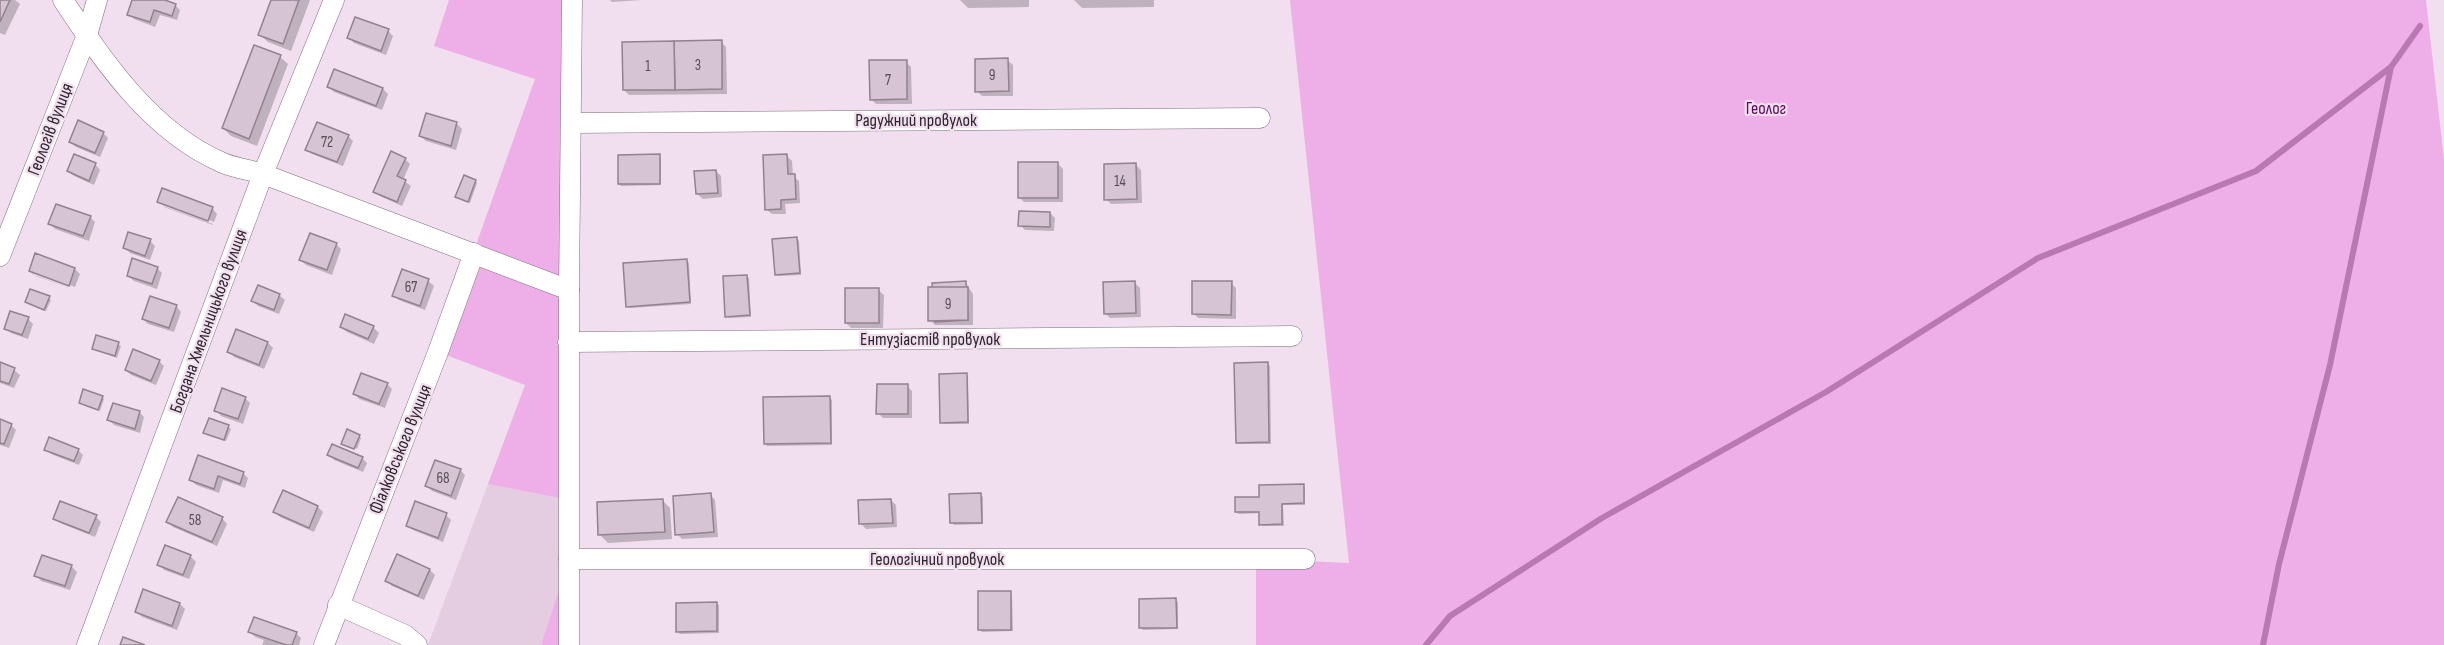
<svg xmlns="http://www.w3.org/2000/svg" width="2444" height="645" font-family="'Sofia Sans Condensed',sans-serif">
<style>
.built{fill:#e5cde1}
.green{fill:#eeaee7}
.shadow{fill:#0003}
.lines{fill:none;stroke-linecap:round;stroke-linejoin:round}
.stream{stroke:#ba78b3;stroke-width:6}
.building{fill:#d6c3d3;stroke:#938190;stroke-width:1.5}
.street-casing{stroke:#7f6e7d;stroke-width:21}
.street{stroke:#fff;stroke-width:20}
.labels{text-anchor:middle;stroke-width:4.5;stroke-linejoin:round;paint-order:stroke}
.number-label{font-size:15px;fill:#574d56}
.park-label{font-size:18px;fill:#5d0a59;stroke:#f1deee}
.street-label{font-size:18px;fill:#2d262c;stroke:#f1deee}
</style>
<rect width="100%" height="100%" fill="#f1deee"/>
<path class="built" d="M488,484L570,500L569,559L541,645H428Z"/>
<g class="green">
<path d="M449,0H572L570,500L488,484L525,385L438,352L535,79L434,46Z"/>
<path d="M1290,0H2426L2444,160V645H1256V559L1349,563Z"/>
<path d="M569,559V645H541Z"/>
</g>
<g class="shadow">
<path d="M0,0H15L20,4L5,35L0,33Z"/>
<path d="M134,0H160L175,5L180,10L177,20L160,15L155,27L134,19L129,14Z"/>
<path d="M272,0H310L291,51L268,42L260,35Z"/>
<path d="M610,0H642L612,2Z"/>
<path d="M960,0H1029V7L968,8Z"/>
<path d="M1154,0V7L1082,8L1074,0Z"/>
<path d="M388,31L393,36L386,55L354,43L349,38Z"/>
<path d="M721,42L726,47L727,94L629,95L624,90Z"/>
<path d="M280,57L288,64L257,146L231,136L223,128Z"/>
<path d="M1007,60L1013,65V96H982L977,91Z"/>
<path d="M906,62L911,67L912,104H876L871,99Z"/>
<path d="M329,87L383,89L388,94L382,110L334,92Z"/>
<path d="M427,115L457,124L462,129L456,150L426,141L420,136Z"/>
<path d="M103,133L108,138L100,157L76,147L70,142Z"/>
<path d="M348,136L353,141L343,166L312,154L307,149Z"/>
<path d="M659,156L661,158V185L621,186L619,184Z"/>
<path d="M787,156L792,161L793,176L799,181L800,203L785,204L786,214H772L766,209Z"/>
<path d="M405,159L410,164L403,180L411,186L402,206L380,196L375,191Z"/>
<path d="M95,164L100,170L94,185L74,176L68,171Z"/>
<path d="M1058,164L1063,169V202H1024L1019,197Z"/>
<path d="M1136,165L1141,170L1142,203L1111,204L1106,199Z"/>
<path d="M716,171L721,176L722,197L703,199L697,194Z"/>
<path d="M475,181L477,183L470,203L457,197Z"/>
<path d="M159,201L212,208L217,214L214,222L163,202V205Z"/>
<path d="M163,206L213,224V225L164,207Z"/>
<path d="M1050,213L1055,218L1054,231L1025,230L1020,225Z"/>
<path d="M90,217L95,222L89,241L55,229L50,224Z"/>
<path d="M797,239L799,241L801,275L778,276L776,274Z"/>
<path d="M150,241L155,246L150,260L130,253L124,247Z"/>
<path d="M336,244L341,249L332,275L306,265L301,260Z"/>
<path d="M687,261L689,263L691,304L630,308L627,306Z"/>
<path d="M157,268L162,273L157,289L134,281L128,276Z"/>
<path d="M75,269L80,274L75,287L34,272V275L30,271Z"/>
<path d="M35,275L74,290L36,276Z"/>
<path d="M746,276L749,278L751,317L729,318L726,316Z"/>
<path d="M428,281L434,286L425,310L399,300L394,295Z"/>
<path d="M965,282L973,294V325H935L930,320Z"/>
<path d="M1135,283L1140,288L1141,317L1110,318L1105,313Z"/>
<path d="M1231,283L1236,288V319L1198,318L1193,313Z"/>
<path d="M878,290L884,295L883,328H851L846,323Z"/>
<path d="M279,295L285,300L279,314L258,306L253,301Z"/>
<path d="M49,298L51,300L46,311L26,302Z"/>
<path d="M176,306L181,312L174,332L148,324L143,319Z"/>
<path d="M346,316L374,328L379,333L374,344L347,332L341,327Z"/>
<path d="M28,319L33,324L28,339L11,333L6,328Z"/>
<path d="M268,343L273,348L264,369L234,357L229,352Z"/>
<path d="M118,344L121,346L117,358L93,349Z"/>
<path d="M159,361L164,366L156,385L131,375L126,370Z"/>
<path d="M0,364L14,370L20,375L14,388L0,383Z"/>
<path d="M1268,364L1270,366L1271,444H1239L1237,442Z"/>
<path d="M966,375L968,377L969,424H944L941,422Z"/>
<path d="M387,384L392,389L385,408L359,399L354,393Z"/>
<path d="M907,386L912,391V418H883L878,413Z"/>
<path d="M102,397L104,399L100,411L80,403Z"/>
<path d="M245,398L250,403L243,424L221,416L216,410Z"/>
<path d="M830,398L832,400V445L767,446L765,443Z"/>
<path d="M139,412L144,417L140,433L114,425L109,420Z"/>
<path d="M0,421L11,425L16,430L9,448L0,445Z"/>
<path d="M228,426L231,429L226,441L207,434Z"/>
<path d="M359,436L361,438L357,449L344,443Z"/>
<path d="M46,449L78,450L83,455L79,465L51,454Z"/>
<path d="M329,455L362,458L367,463L363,472L334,460Z"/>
<path d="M199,457L243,473L248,478L245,488L223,480L219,493L196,485L191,480Z"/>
<path d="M460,470L465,475L456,500L432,491L427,486Z"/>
<path d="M1303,485L1305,488V505H1283L1284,526H1263L1261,524V513L1239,514L1236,512L1260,498Z"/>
<path d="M284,492L318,507L323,512L314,532L280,517L275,512Z"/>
<path d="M710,494L715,500L718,537L682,539L677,534Z"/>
<path d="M981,495L983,497V524L954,525L951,522Z"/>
<path d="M662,500L670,508L672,539L608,543L600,535Z"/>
<path d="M891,500L896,505L897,527L866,529L861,524Z"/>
<path d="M446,515L451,520L443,542L413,530L407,525Z"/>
<path d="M96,517L101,522L95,537L60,523L55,518Z"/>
<path d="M222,518L227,524L217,546L173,527L168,522Z"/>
<path d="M166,547L190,556L196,562L189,579L164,570L159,564Z"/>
<path d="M43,557L72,567L77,572L70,590L41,581L36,575Z"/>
<path d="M430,570L435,575L424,600L392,586L387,581Z"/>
<path d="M1010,592L1012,595L1013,631L982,632L980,630Z"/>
<path d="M1176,600L1178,602V629L1143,630L1141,628Z"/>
<path d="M716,603L719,605V633L680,634L678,632Z"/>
<path d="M180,604L185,609L177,630L142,617L137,612Z"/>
<path d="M250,632L296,633L301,638L299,645H262L264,640L255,637Z"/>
</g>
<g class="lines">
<g class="stream">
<path d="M1426,645L1450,616L1602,518L1826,392L2038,258L2256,171L2391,67L2420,26"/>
<path d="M2263,645L2279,564L2330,365L2391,67"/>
</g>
</g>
<g class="building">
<path d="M0,0H10L0,22Z"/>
<path d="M132,0H165L176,4L172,16L154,10L150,22L127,15Z"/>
<path d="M271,0H299L283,44L258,35Z"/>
<path d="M355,17L389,29L381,51L347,38Z"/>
<path d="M722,40V89L675,90L674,41Z"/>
<path d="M674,41L675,90H623L622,42Z"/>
<path d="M254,45L281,55L249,139L222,128Z"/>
<path d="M1008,58L1009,91L975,92V59Z"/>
<path d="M869,60H907V99L870,100Z"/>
<path d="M334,69L383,88L376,106L327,87Z"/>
<path d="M426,113L457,122L451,146L419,136Z"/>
<path d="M78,120L104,132L95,153L69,142Z"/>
<path d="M317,122L349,135L337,162L305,150Z"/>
<path d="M391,151L406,158L397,176L406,180L397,202L373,192Z"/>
<path d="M74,154L96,163L89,181L67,171Z"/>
<path d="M660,154V184H618V155Z"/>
<path d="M787,154L788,174H795L796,199L781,200V209L765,210L763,155Z"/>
<rect x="1018" y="162" width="40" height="36"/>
<path d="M1136,163L1137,199L1104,200V164Z"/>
<path d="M716,170L718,193L696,194L694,171Z"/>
<path d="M464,175L476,180L468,202L455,197Z"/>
<path d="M162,188L213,207L208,221L157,202Z"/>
<path d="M56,204L91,216L83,236L48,224Z"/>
<path d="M1019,211L1050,212V227L1018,226Z"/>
<path d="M128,232L151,239L145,256L123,248Z"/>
<path d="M310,233L337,243L327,270L299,260Z"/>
<path d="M797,237L800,273L775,275L772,239Z"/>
<path d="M35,253L75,268L69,286L29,271Z"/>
<path d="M132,258L158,267L152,284L127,276Z"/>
<path d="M687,259L690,302L626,307L623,263Z"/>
<path d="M402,269L429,279L420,306L392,296Z"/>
<path d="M747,275L750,315L725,317L723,276Z"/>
<path d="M966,281L968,320L935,322L932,283Z"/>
<path d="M1135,281L1136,313L1104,314L1103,282Z"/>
<path d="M1192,281H1232L1231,315L1192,314Z"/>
<path d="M258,285L280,294L274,310L251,301Z"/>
<path d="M928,287H968V320L928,321Z"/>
<rect x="845" y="288" width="34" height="35"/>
<path d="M30,289L50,296L44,310L25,302Z"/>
<path d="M150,296L177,305L169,328L142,319Z"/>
<path d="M10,311L29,317L22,335L4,329Z"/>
<path d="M345,314L374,326L368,339L340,327Z"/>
<path d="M236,329L268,342L259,365L227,352Z"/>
<path d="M96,335L119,342L115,356L92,349Z"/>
<path d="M133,349L160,360L151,381L125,370Z"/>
<path d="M0,362L15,368L9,384L0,381Z"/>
<path d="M1268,362L1269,442L1236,443L1234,363Z"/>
<path d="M361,373L388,383L379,404L353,394Z"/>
<path d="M967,373L968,422L940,423L939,374Z"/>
<path d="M877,384H908V414H876Z"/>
<path d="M222,388L246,397L238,419L214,411Z"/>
<path d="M83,389L103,396L98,410L79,403Z"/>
<path d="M830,396L831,443L764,444L763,397Z"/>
<path d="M113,403L140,411L135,429L107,420Z"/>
<path d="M209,418L229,425L224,440L203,433Z"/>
<path d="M0,419L12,424L4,444L0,443Z"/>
<path d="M347,429L360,435L354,449L341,444Z"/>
<path d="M49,437L79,449L74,461L44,450Z"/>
<path d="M332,444L363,457L358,468L327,455Z"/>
<path d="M198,455L244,472L240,484L218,476L214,489L189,480Z"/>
<path d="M435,460L461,469L451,496L425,486Z"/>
<path d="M1304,484V503L1282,504V524L1259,525V512H1235V497H1259V485Z"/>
<path d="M283,490L318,506L309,528L273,512Z"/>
<path d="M711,493L714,532L675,535L673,496Z"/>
<path d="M981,493L982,523H950L949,494Z"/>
<path d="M178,497L223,517L212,542L166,522Z"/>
<path d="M663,499L665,532L598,535L597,502Z"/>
<path d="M891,499L893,523L859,524L858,500Z"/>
<path d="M60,501L97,515L89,533L53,519Z"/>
<path d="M415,501L447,513L438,538L406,526Z"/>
<path d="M165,545L191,555L183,575L157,565Z"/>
<path d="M397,554L430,569L418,596L385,581Z"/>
<path d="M42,555L72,565L65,586L34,576Z"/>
<path d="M143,589L180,603L172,626L135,612Z"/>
<rect x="978" y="591" width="33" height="39"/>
<path d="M1176,598L1177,628H1139V599Z"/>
<path d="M717,602V631L676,632V603Z"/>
<path d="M254,617L297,632L292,645H286L248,632Z"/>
<path d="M123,637L145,645H120Z"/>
</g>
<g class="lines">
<g class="street-casing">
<g id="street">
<path d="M63,0C104,62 151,132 223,163C235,168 250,170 263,174L569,290"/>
<path d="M571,123L1260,118"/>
<path d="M0,256L87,35L97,0"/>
<path d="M568,342L1292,336"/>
<path d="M569,559H1305"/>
<path d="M338,605L405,635L417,645"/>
<path d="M87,645L263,174L334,0"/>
<path d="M324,645L438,352L474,253"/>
<path d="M569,645V290L572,0"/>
</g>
</g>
<use href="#street" class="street"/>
</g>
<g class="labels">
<g class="number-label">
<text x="698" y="70">3</text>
<text x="648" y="71">1</text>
<text x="992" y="80">9</text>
<text x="888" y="85">7</text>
<text x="327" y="147">72</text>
<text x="1120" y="186">14</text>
<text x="411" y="292">67</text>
<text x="948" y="309">9</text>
<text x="443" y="483">68</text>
<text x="195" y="525">58</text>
</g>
<g class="park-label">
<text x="1766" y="114">Геолог</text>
</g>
<g class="street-label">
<text x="916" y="126">Радужний провулок</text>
<text transform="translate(50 129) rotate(-69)" y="6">Геологів вулиця</text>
<text transform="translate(208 321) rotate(-70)" y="6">Богдана Хмельницького вулиця</text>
<text x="930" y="345">Ентузіастів провулок</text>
<text transform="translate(400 449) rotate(-68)" y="6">Фіалковського вулиця</text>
<text x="937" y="565">Геологічний провулок</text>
</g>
</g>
</svg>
